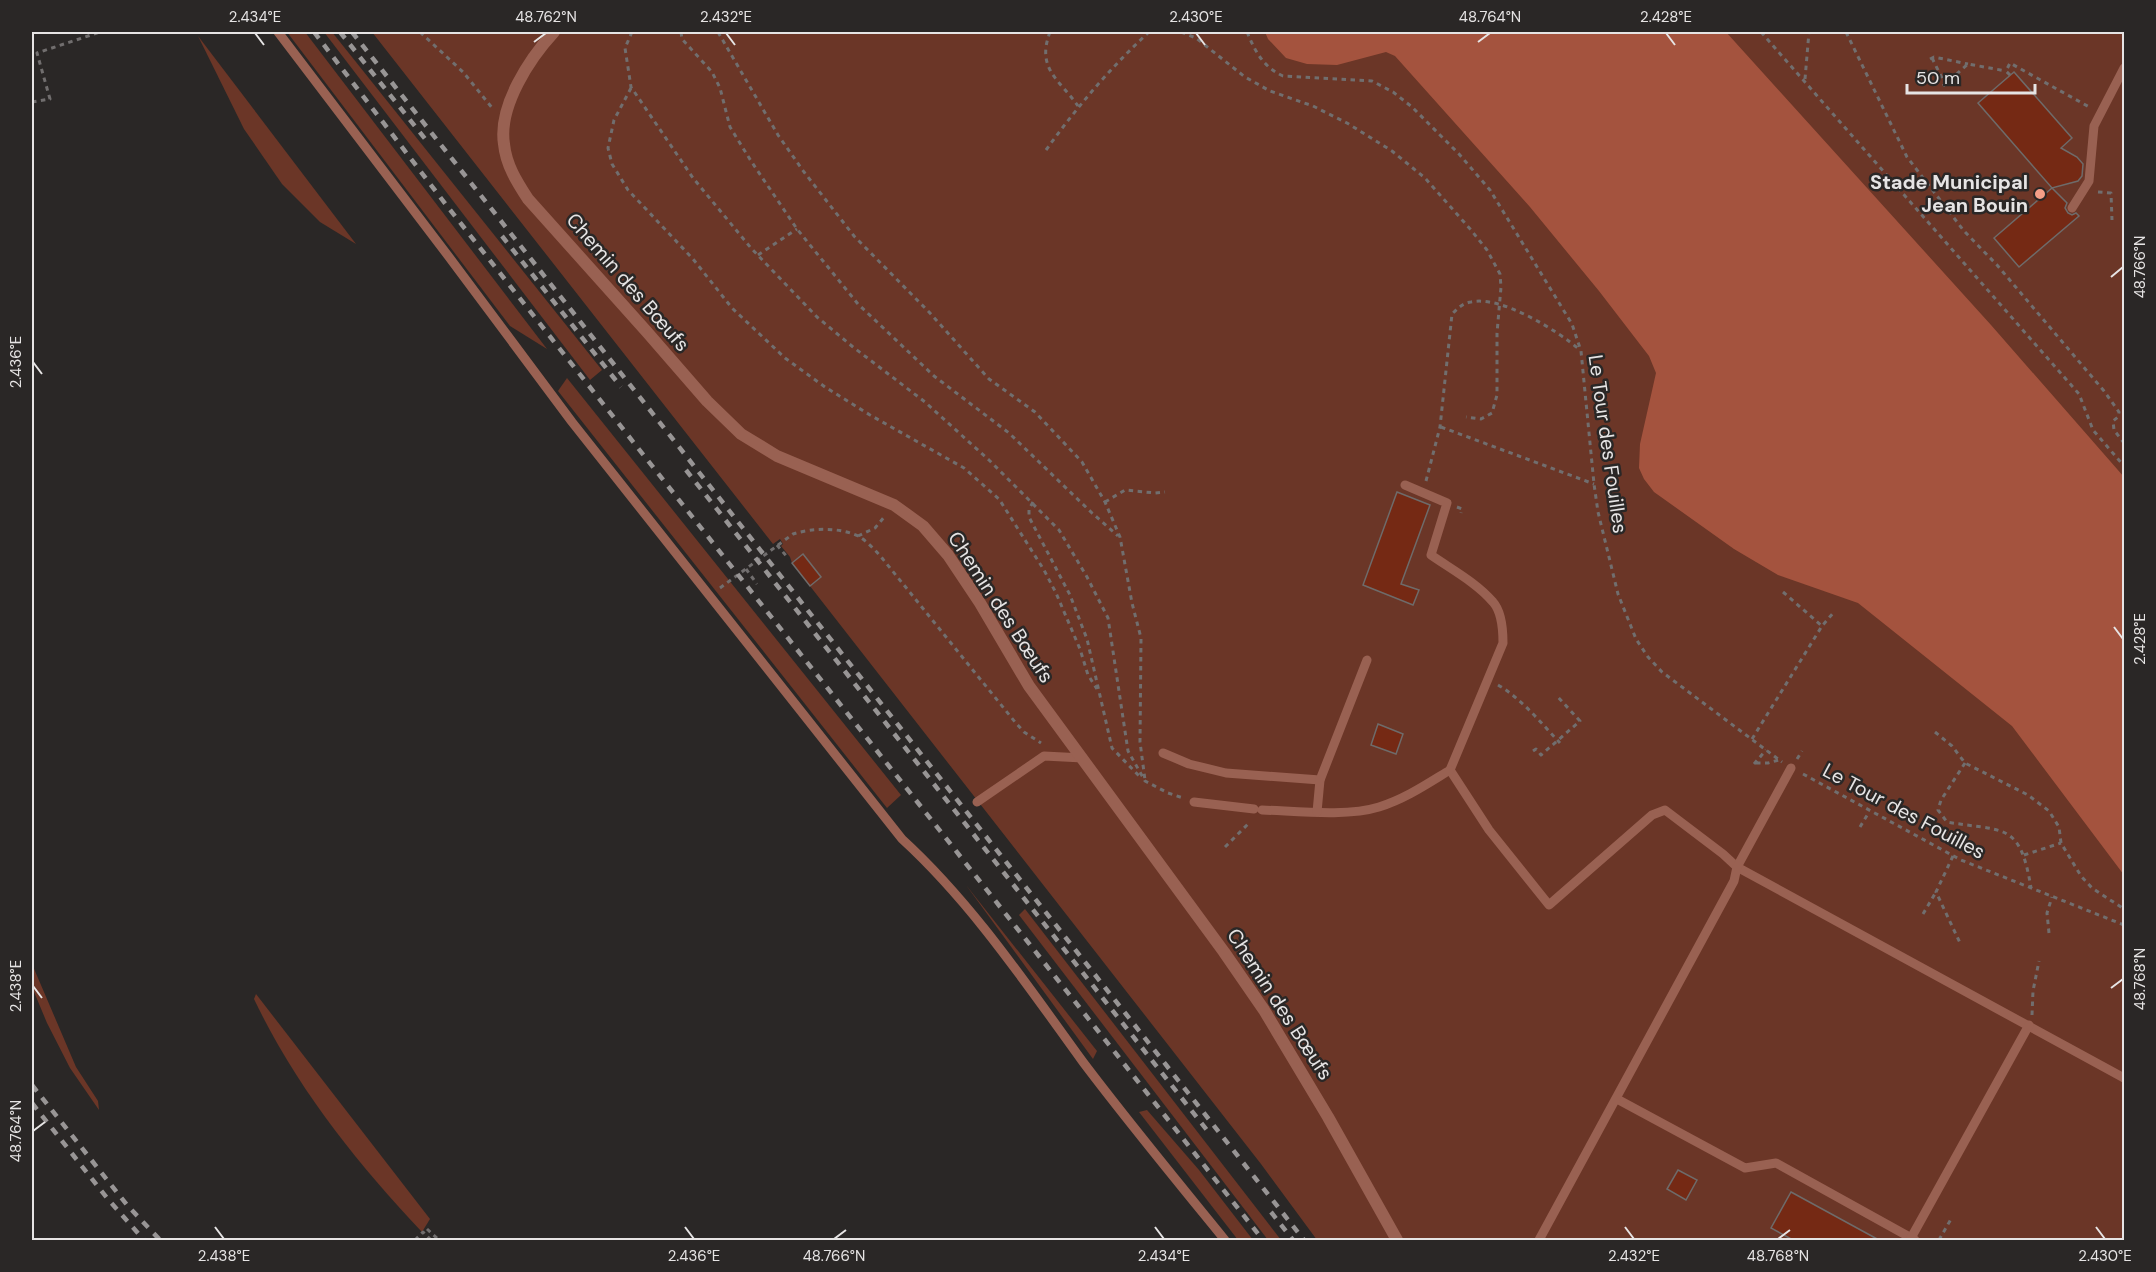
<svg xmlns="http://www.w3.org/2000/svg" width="2156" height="1272" font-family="'DM Sans',sans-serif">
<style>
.green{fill:#6b3627}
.water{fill:#a4533e}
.building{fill:#752914;stroke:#6e6b6a;stroke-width:1.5}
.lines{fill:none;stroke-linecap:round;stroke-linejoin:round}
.path{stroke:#716e6e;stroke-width:3;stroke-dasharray:4.5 4.5;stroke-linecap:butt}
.service{stroke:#996152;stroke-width:9}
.minor{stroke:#996152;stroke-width:12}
.rail{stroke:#989595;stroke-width:4.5;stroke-dasharray:8 8;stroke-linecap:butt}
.ticks{fill:none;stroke:#e6e4e4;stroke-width:2}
.poi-dot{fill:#f49e87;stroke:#2a2726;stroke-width:2}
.labels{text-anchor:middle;stroke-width:5;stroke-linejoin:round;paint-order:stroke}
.poi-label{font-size:20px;font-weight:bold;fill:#e6e4e4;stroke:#2a2726;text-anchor:end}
.street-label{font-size:20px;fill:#e6e4e4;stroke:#2a2726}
.neatline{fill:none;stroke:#e6e4e4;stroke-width:2}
.ticks-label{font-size:15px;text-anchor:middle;fill:#e6e4e4}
</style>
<rect width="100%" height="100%" fill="#2a2726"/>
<g class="green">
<path d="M287,32H305L547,349L510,326Z"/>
<path d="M324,32H332L602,370L590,380Z"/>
<path d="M372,32H2124V1240H1317L1261,1164L792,563L790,557L781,546L783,544L780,539L773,544Z"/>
<path d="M198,36L356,244L320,222L282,184L244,129Z"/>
<path d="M567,378L901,795L887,808L558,391Z"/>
<path d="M966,885L1097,1051L1093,1059Z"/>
<path d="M1025,909L1281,1240H1268L1019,915Z"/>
<path d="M32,964L76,1067L98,1101L99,1110L70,1068L47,1023L32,987Z"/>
<path d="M256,994L430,1219L422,1232C356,1162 296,1087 254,999Z"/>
<path d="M1147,1110L1199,1170L1253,1240H1238L1139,1112Z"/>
</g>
<path class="water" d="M1265,32H1726L1991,325L2124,477V875L2012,726L1858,603L1778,575L1734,549L1654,492L1644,479L1639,468L1640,444L1656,373L1649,356L1599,291L1530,207L1395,56L1386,52L1337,65L1307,64L1286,58L1268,39Z"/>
<g class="building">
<path d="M2014,72L2072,138L2061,148L2077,157L2083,164L2082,176L2078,181L2052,188L1978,103Z"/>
<path d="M2052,188L2067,203L2065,208L2068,213L2072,215L2076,213L2079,216L2019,267L1994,238Z"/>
<path d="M1397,492L1430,505L1401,584L1419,590L1413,605L1363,585Z"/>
<path d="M803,554L821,577L810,586L792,563Z"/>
<path d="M1378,724L1403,734L1396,754L1371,745Z"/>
<path d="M1678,1170L1697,1180L1686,1200L1667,1189Z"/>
<path d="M1791,1192L1879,1240H1793L1771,1228Z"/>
</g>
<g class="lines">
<g class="path">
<path d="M420,32L463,72L493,109"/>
<path d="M632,32L625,48L631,87L693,178L751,248L817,317L853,347L925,402L990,461L1059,530L1087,577L1108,618L1128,751L1145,781L1168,793L1183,798"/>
<path d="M681,32L682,39L712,72L720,88L730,127L751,161L797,229L858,304L934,376L1009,433L1092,513L1118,536"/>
<path d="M718,32L778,135L804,172L854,236L929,312L989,379L1035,412L1082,462L1105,502L1120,537L1132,603L1141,638L1140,742L1145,780"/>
<path d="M1050,32C1036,69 1059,79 1078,106"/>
<path d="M1181,32L1196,38L1245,77L1270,91L1313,106L1347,123L1392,151L1425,178L1471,230L1487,250L1500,274L1501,287L1497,333V395L1492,413L1481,419L1466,417"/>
<path d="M1247,32C1255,51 1263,67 1283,76L1372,81L1393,92L1412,107L1459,154L1490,190L1572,324L1581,351L1594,484L1598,512L1618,594L1636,639L1648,657L1662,672L1782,762"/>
<path d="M1761,32L2079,394L2093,430L2124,466"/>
<path d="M1846,32L1907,157L1964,231L1997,265L2104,391L2119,412L2118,417L2113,421L2114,430L2124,443"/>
<path d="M1932,58L1945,84"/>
<path d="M1930,59L1934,57L1968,64"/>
<path d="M2010,75L2006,71L2010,63L2091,108"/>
<path d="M1805,79L1809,32"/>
<path d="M1943,86L1968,64L2006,71"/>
<path d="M631,88L614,120L608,148L612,164L628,190L693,259L732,308L785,358L825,387L870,415L964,468L999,499L1044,570L1056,593L1080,649L1088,675L1097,689"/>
<path d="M32,102L50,99L37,53L100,32"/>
<path d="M1046,150C1077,107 1110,68 1149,32"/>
<path d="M2098,192L2111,193L2112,220"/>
<path d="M758,255L797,229"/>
<path d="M1441,427L1594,484"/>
<path d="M1426,481L1440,427L1452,314C1458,308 1463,303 1471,302C1501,295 1558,331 1580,350"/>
<path d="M1033,502L1029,509V517L1070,595L1087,639L1112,748L1141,778"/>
<path d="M1105,502L1125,490L1155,493L1165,492"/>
<path d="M1457,507L1462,509L1461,513"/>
<path d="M858,536L875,528L885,516"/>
<path d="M777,545L788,558"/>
<path d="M746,569L757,584"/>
<path d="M720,588L793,534C812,528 839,527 858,536C867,541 875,550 882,558L1015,722L1024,732L1041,743"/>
<path d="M1783,592L1822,626"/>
<path d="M1498,685C1522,699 1541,723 1560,743"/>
<path d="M1935,732L1952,746L1965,763L2028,795L2049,811L2059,827L2061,843L2081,876L2092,888L2124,909"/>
<path d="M1752,739L1822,626L1834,612"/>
<path d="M1533,751L1536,749L1541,755L1580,721L1557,696L1558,695"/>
<path d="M1797,759L1802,751"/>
<path d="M1756,763H1768L1779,760"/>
<path d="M1965,763L1941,800L1938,810L1947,822C2004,832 2020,821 2031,888"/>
<path d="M1754,764L1766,750"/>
<path d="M1803,774L1961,860L2124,925"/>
<path d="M1860,827L1869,812"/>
<path d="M1225,847L1250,822"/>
<path d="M2024,855L2061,843"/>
<path d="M1953,856L1936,892L1961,945"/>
<path d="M1923,914L1936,892"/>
<path d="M2049,933L2047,913L2052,897"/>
<path d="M2032,1015L2033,991L2039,961"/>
<path d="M427,1229L439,1240"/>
<path d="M415,1240L423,1232L431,1240"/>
<path d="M1939,1240L1951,1219"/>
</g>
<g class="service">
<path d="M278,32L449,257L572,422L902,839C972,903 1027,985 1083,1062C1129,1123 1177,1181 1225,1240"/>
<path d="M2072,208L2089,181L2094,126L2124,68"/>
<path d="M1405,485L1447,503L1431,555C1451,569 1477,583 1493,602C1502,612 1503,630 1503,643L1450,770L1489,830L1549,905L1652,815L1665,810L1723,854L1737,867L2124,1078"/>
<path d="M1163,753L1189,764L1226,773L1320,780"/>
<path d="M977,802L1044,756L1083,758"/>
<path d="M1194,802L1254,809"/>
<path d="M1262,810C1295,811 1347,817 1379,807C1405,799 1427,784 1450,770"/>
<path d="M1317,812L1320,780L1367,660"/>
<path d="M1617,1099L1745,1168L1776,1163L1915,1240"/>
<path d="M1911,1238L2029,1025"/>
<path d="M1539,1240L1734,881L1737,867L1791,768"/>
</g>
<path class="minor" d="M554,32C530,58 498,106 504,144C506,165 517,182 528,199L647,332L707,401L741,434L777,456L894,505L923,526L948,555L980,603L1029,686L1224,952L1264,1010L1328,1117L1397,1240"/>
<g class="rail">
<path d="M314,32L447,206L1263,1240"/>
<path d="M340,32L426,140"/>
<path d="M352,32L1304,1240"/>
<path d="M502,236L621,387"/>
<path d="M686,470L1210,1134"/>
<path d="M32,1085L127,1205L160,1240"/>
<path d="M32,1103L107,1198L144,1240"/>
<path d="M1271,1212L1293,1240"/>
</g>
</g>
<path class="ticks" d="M255,33L264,45M726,33L735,45M1196,33L1205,45M1666,33L1675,45M534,42L546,33M1478,42L1490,33M2111,277L2123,267M33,362L42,374M2114,627L2123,639M33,986L42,998M2111,988L2123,979M33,1131L45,1122M215,1227L224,1239M685,1227L694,1239M1155,1227L1164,1239M1625,1227L1634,1239M2096,1227L2105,1239M834,1239L846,1230M1778,1239L1790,1230"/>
<circle class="poi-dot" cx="2040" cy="194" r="6"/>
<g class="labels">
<g class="poi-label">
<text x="2028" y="189">Stade Municipal<tspan x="2028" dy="23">Jean Bouin</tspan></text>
</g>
<g class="street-label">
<text transform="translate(628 282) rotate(49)" y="7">Chemin des Bœufs</text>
<text transform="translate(1608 444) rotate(82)" y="7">Le Tour des Fouilles</text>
<text transform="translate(1001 607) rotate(57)" y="7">Chemin des Bœufs</text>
<text transform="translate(1904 811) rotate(28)" y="7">Le Tour des Fouilles</text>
<text transform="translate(1280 1004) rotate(57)" y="7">Chemin des Bœufs</text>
</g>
</g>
<rect width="2156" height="1272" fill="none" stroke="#2a2726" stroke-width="66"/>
<path d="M1907 84v9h128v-9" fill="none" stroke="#e6e4e4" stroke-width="3"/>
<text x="1916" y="84" font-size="18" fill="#e6e4e4" stroke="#2a2726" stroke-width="4.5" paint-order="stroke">50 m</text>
<rect x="33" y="33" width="2090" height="1206" class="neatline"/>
<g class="ticks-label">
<text x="255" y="22">2.434°E</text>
<text x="546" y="22">48.762°N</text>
<text x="726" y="22">2.432°E</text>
<text x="1196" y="22">2.430°E</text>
<text x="1490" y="22">48.764°N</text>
<text x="1666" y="22">2.428°E</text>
<text transform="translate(2140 267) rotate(-90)" y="5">48.766°N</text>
<text transform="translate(16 362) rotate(-90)" y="5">2.436°E</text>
<text transform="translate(2140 639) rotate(-90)" y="5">2.428°E</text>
<text transform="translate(2140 979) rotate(-90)" y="5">48.768°N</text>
<text transform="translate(16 986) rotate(-90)" y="5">2.438°E</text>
<text transform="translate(16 1131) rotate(-90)" y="5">48.764°N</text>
<text x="224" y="1261">2.438°E</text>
<text x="694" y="1261">2.436°E</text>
<text x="834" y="1261">48.766°N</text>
<text x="1164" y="1261">2.434°E</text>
<text x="1634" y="1261">2.432°E</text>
<text x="1778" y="1261">48.768°N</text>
<text x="2105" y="1261">2.430°E</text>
</g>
</svg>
